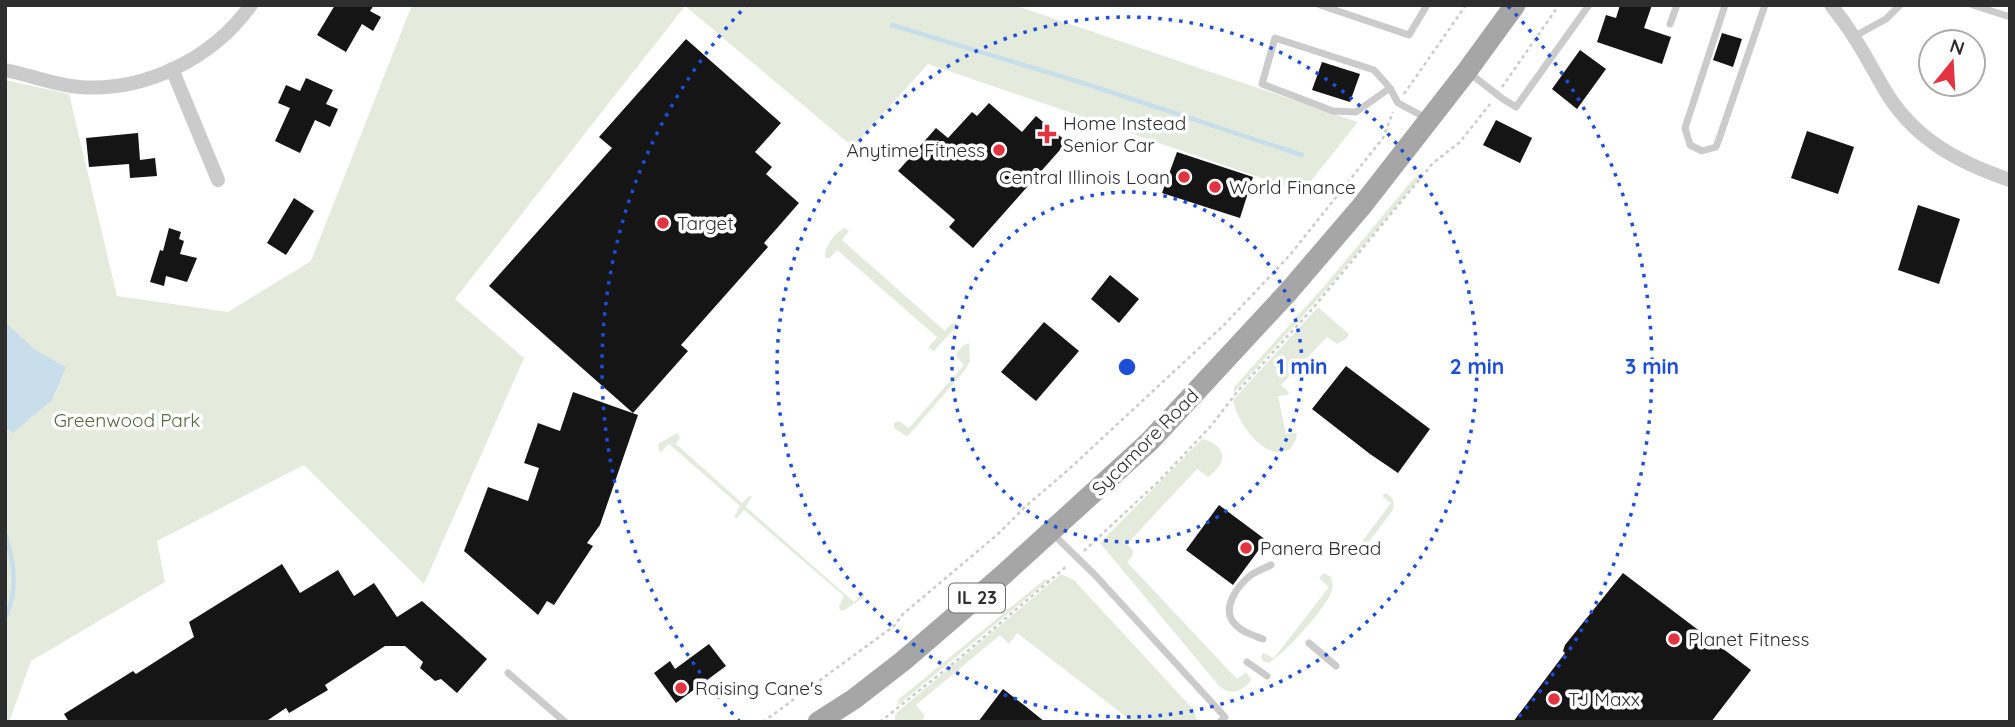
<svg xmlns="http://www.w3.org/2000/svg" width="2015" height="727" font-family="Quicksand,sans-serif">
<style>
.green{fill:#e4ebdc}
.water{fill:#c9deeb}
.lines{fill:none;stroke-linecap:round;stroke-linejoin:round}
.stream{stroke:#c9deeb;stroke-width:4.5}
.building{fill:#151515}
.path{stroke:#cbcbcb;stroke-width:2.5;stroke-dasharray:3.5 3.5;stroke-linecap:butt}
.lane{stroke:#cbcbcb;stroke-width:7}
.street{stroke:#cbcbcb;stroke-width:14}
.primary{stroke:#a6a6a6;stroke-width:21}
.ring{fill:none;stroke:#1d4ed8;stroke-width:3.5;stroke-dasharray:3.5 7}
.poi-dot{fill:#e33340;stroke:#fff;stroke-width:2.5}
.labels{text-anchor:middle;stroke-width:7;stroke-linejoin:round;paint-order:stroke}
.shield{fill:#fff;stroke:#6d6d6d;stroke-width:2}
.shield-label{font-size:18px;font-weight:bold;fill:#2e2e2e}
.poi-label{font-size:19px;fill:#2e2e2e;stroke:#fff;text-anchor:start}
.park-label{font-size:19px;fill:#51693c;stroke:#fff}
.street-label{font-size:19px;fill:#2e2e2e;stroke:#fff}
.centre{fill:#1d4ed8;stroke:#fff;stroke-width:3.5}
.ring-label{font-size:21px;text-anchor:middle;font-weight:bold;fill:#1d4ed8;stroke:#fff;stroke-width:7;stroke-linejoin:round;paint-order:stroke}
</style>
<rect width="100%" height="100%" fill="#fff"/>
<g class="green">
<path d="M412,5H1014L1358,122L1302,192L928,64L853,147L685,6L455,299L524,358L424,584L304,465L157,541L165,582L31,661L9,722H5V80L69,94L117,296L228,312L311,261Z"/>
<path d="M1415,177L1420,178L1328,288L1234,393V387L1326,284Z"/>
<path d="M845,228L849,231L842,240L945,331L951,324L956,323L955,328L934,351L928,348L937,337L837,250L830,258H825C824,247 835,232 845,228Z"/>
<path d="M1318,307L1349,334L1346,339L1337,344L1327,337L1281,385L1289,392L1288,395L1278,396L1286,434L1297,433L1296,439L1290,449C1265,464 1236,421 1233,400Z"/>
<path d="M969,343L970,361L965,370L909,435L906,436L894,428V423L899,421L909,428L964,365L956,356L957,352L964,345Z"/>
<path d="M677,433L680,437L676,444L742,503L749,496H752L746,507L854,602L862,594H864V597L843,611L840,610L839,606L844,596L744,510L737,518L734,517L740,506L669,444L661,452L659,451L658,444Z"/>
<path d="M1202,439C1227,445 1228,463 1208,477L1197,469L1127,544L1133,551L1132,557L1127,562L1237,679L1246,672L1251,679L1250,682C1239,693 1231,695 1219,686L1100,543Z"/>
<path d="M1386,493C1393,498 1395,501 1393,510L1358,556L1344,558L1340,555L1343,546L1354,552L1391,503L1382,496Z"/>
<path d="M1324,573L1331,577C1333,583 1333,587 1331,593C1325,609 1283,656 1268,663L1263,661L1261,657L1263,653L1274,658L1329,587L1319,578Z"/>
<path d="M1061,574L1074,580L1193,709L1198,722H1133L1017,633L1009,644L1000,635L916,705L925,716L921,722L895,721V714Z"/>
<path d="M1050,579L897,706L899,699L1044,580Z"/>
</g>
<path class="water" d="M5,322L35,350L66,367L52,400L13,433L5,427Z"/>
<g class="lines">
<g class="stream">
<path d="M892,25L1086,84L1302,155"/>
<path d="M5,533C14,563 19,589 5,618"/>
</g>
</g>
<g class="building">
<path d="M335,5H374L370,11L381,17L373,31L362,24L346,52L317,35Z"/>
<path d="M1620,5H1652L1644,28L1671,37L1662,64L1597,42L1606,15L1616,18Z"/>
<path d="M1722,33L1742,39L1733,67L1713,60Z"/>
<path d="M686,39L781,123L755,152L772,167L766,174L799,203L764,243L768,247L681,345L688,351L633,413L489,286L612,148L599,137Z"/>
<path d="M1580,50L1606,69L1577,109L1552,89Z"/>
<path d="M1322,62L1360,74L1350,102L1312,90Z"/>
<path d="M306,78L333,90L326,104L338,109L330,127L315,120L300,153L275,141L290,108L278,103L286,85L300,91Z"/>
<path d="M989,103L1022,132L1036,116L1067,142L973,248L949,227L955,220L898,171L936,128L948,138L972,112L977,116Z"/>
<path d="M1496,120L1532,138L1520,163L1483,145Z"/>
<path d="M1807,131L1854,147L1838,194L1791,178Z"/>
<path d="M138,133L140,160L155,158L157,176L130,178L129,164L89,167L86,138Z"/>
<path d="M1177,152L1253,177L1240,218L1162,193Z"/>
<path d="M294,198L314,211L286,255L267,243Z"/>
<path d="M1918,205L1960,219L1939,284L1898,270Z"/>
<path d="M169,228L181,232L179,239L184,241L180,254L197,258L187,282L166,276L164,286L150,282L160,250L163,251Z"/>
<path d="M1110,275L1139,299L1119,323L1091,299Z"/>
<path d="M1044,322L1079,351L1036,401L1001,372Z"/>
<path d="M1346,366L1430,429L1398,473L1370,454L1312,409Z"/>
<path d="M573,392L638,415L600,525L587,543L593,546L554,605L547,601L538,615L464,551L488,487L528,501L539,468L524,463L538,423L560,431Z"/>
<path d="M1219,505L1266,540L1233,585L1186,550Z"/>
<path d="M282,564L300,593L338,570L354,596L374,583L397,617L422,601L487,659L457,693L441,679L435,681L420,668L423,662L405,646H385L325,685L328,690L289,713L286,708L265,722H69L64,714L133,671L136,674L194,637L189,622Z"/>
<path d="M1623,573L1751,670L1711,722H1513L1565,653L1563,651L1565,645Z"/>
<path d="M709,644L726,666L676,703L654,673L670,661L675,669Z"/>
<path d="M1003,689L1024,705L1045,722H978Z"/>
</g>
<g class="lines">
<g class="path">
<path d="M1502,87L1559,5"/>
<path d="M1404,94L1466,5"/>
<path d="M1084,551L1161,479L1210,427L1238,391L1314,307L1433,163L1460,142L1490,104"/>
<path d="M763,722L894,626L903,614L998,534L1026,506L1068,470L1223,326L1290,255L1383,138L1393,112"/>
<path d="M880,722L956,661L1068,565"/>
</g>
<g class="lane">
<path d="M1320,5L1409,35L1427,5"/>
<path d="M1725,5L1685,128L1690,145L1702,151L1716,147L1719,139L1765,5"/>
<path d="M1973,5L2010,17"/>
<path d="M1670,24L1677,5"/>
<path d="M1855,36L1886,19L1900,5"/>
<path d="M1468,72L1503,99L1516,107L1589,5"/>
<path d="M1390,88L1356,112L1333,111L1262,84L1275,38L1374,70L1390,88L1398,103L1426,118"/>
<path d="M1053,534L1095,575L1225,717L1220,722"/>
<path d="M1263,639C1253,635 1241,632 1234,623C1221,608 1238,585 1251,575C1256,571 1265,568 1271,565"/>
<path d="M1309,643L1336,666"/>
<path d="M1247,662L1267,676"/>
<path d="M508,673L565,722"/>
</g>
<g class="street">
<path d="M1831,5C1853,32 1866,57 1883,87C1912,138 1957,162 2010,180"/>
<path d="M172,69L218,180"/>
<path d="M5,70C30,75 54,85 79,87C145,92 212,59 251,5"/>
</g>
<path class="primary" d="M818,722L854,699L903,661L1003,575L1150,441L1289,291L1361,207L1467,71L1515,5"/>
</g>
<g class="ring">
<circle cx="1127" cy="367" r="175"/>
<circle cx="1127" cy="367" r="350"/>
<path d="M740 722A525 525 0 0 1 746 6M1508 6A525 525 0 0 1 1514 722"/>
</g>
<g class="poi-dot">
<path d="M1043.5 123.5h7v7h7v7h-7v7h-7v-7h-7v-7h7z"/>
<circle cx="999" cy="150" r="7"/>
<circle cx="1184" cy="177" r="7"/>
<circle cx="1215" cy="187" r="7"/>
<circle cx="663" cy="223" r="7"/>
<circle cx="1246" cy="548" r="7"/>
<circle cx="1674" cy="639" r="7"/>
<circle cx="681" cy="688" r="7"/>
<circle cx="1554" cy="699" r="7"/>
</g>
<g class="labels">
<rect class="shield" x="949" y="583.5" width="56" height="29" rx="5"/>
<g class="shield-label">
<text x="977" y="604">IL 23</text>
</g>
<g class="poi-label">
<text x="1063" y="130">Home Instead<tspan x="1063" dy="22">Senior Car</tspan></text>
<text x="985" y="157" text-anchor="end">Anytime Fitness</text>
<text x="1170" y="184" text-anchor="end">Central Illinois Loan</text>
<text x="1229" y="194">World Finance</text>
<text x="677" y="230">Target</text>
<text x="1260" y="555">Panera Bread</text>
<text x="1688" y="646">Planet Fitness</text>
<text x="695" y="695">Raising Cane's</text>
<text x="1568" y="706">TJ Maxx</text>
</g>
<g class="park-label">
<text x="127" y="427">Greenwood Park</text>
</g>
<g class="street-label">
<text transform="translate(1145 442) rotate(-45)" y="7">Sycamore Road</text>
</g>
</g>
<circle cx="1127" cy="367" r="10" class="centre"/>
<g class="ring-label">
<text x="1302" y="374">1 min</text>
<text x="1477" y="374">2 min</text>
<text x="1652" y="374">3 min</text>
</g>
<rect width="2015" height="727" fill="none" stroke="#2e2e2e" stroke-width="14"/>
<g transform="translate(1952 63) rotate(18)"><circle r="33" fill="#ffffff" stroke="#ababab" stroke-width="2"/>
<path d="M0-5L12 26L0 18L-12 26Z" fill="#e33340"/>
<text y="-10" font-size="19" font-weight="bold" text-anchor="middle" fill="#2e2e2e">N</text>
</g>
</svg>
